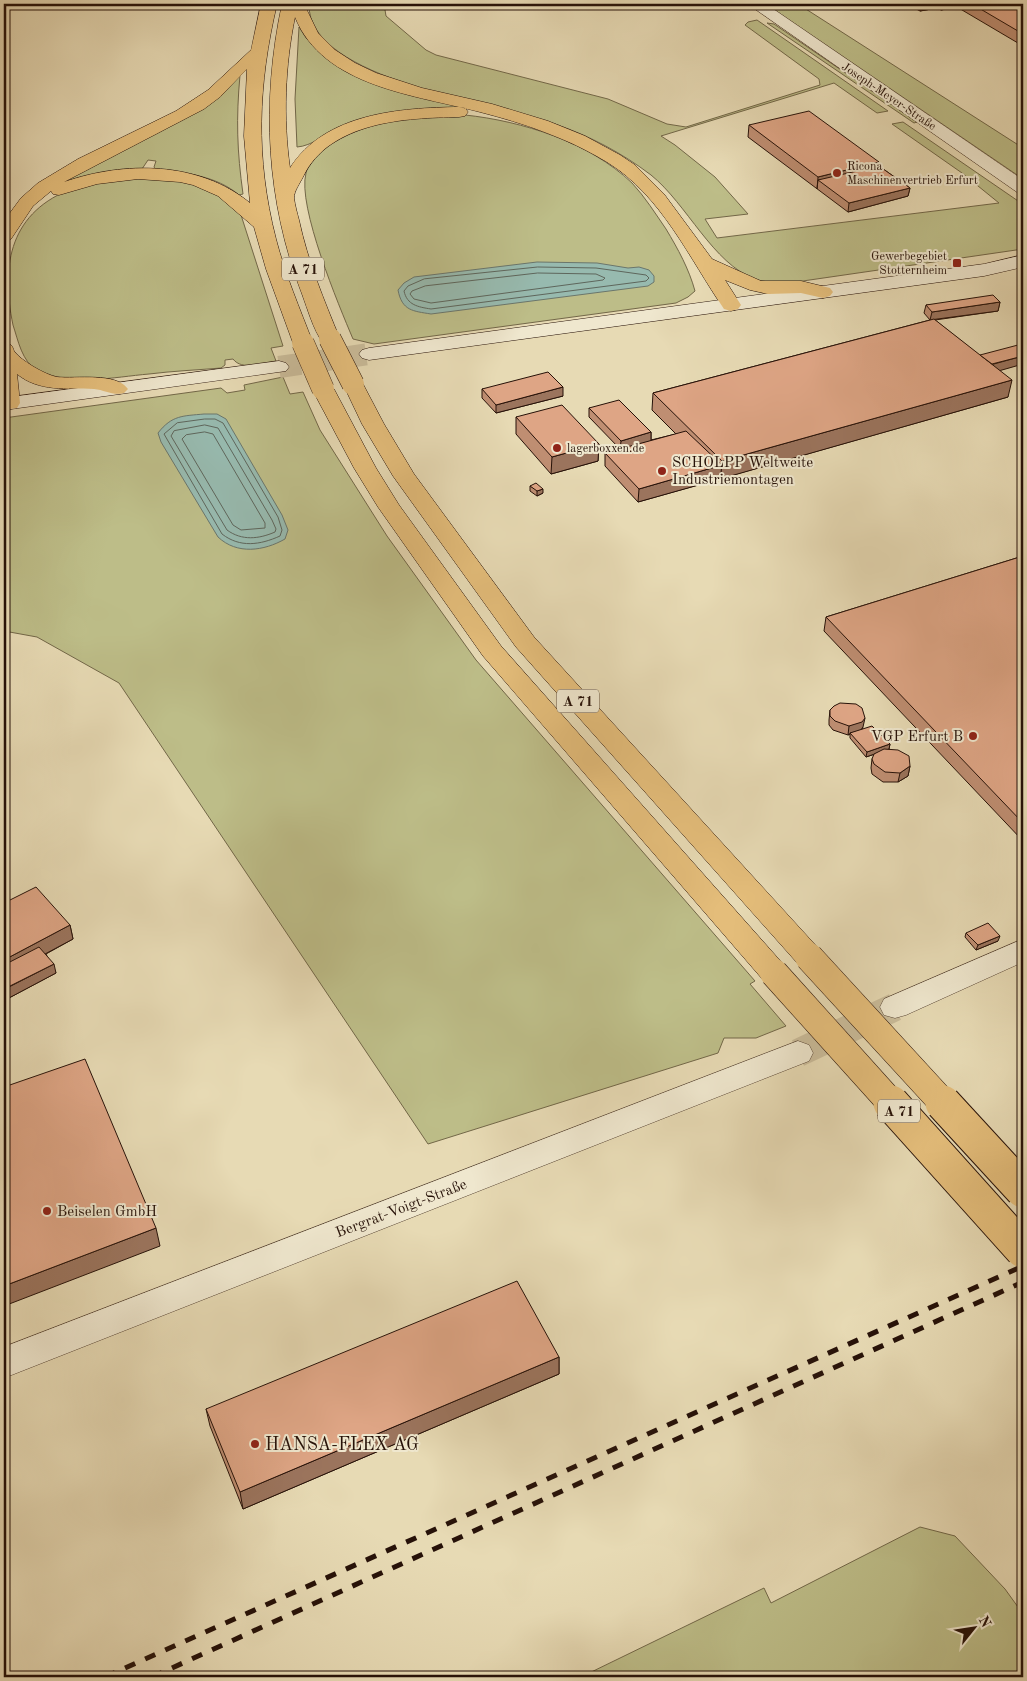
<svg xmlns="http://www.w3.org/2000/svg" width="1027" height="1681" font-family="'Old Standard TT',serif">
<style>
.green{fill:#bdbd88;stroke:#726748}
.water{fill:#97baaf;stroke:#6a766c}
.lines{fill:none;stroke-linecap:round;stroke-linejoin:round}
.shore{stroke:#5e665c;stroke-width:1}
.street-tunnel{stroke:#cabc9a;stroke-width:28;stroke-dasharray:28 14;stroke-linecap:butt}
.secondary-tunnel{stroke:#cabc9a;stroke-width:22;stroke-dasharray:22 11;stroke-linecap:butt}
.street-casing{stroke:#564333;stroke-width:1}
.secondary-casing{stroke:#261108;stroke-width:1}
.highway-casing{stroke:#261108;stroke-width:1}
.street{fill:#efe7ce;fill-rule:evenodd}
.secondary{fill:#efe7ce;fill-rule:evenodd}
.highway{fill:#e4bd7a;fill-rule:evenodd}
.rail{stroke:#261108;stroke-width:5;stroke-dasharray:11 11;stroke-linecap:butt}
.highway-bridge-far2-casing{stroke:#261108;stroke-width:23;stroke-linecap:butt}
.highway-bridge-far1-casing{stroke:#261108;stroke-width:29;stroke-linecap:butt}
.highway-bridge-casing{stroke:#261108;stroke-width:37;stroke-linecap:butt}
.highway-bridge-far2{stroke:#e4bd7a;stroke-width:22}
.highway-bridge-far1{stroke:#e4bd7a;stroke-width:28}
.highway-bridge{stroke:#e4bd7a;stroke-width:35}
.wall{fill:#bf8e72;stroke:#261108}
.shaded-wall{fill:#9b745d;stroke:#261108}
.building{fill:#dea585;stroke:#261108}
.poi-dot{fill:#8f2418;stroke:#efe7ce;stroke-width:2}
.labels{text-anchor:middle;stroke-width:4;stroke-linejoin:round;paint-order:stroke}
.far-street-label{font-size:12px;fill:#261108;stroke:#efe7ce}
.far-poi-label{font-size:12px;fill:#261108;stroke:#efe7ce;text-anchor:start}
.shield{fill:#efe7ce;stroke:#625143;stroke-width:1}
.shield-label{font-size:14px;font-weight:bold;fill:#261108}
.poi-label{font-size:15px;fill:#261108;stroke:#efe7ce;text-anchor:start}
.street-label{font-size:15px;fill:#261108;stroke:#efe7ce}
.near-poi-label{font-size:18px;fill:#261108;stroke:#efe7ce;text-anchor:start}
</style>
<rect width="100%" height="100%" fill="#e7dab4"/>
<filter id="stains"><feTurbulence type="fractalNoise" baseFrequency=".004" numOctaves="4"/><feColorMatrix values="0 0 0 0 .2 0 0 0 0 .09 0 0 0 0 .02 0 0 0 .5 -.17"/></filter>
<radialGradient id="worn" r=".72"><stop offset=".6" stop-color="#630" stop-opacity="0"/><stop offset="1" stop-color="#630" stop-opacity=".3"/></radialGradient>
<g class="green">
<path d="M309,4H384L386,16L426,50L436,55L608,99L667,124L686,127L820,85L819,79L745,25L748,22L757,20L888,111L877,113L834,83L661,136L675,145L715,177L748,214L705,219L717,238L999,203L962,173L892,124L903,122L1021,203L1023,206L1020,208L1023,210V249L789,283C778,282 765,283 755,279C713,264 687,204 651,175C622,153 590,136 555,124C500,104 307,80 309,4Z"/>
<path d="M766,4H798L1023,148V179Z"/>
<path d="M767,23L774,24L917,122L914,123Z"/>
<path d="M299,27L306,38L323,54L467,108L339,128C325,134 312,146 297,147L295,99Z"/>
<path d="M240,75C236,119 237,151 243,194L239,195C217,176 184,172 156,170L154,167L156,161L148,160L142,169L56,187Z"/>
<path d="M465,115C522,121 589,142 632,183C645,197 655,213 666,229C678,249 689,269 695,291L688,297L676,303L374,344L353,339C339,306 297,206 306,173C309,159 321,150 333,143C374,118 419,117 465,115Z"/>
<path d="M130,177L181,180L216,193L241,215L283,346L271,348L276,361C263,363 242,371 233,359L225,360V365L221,368C197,370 173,371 149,374C114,377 70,387 37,370C22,362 18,340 13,325C0,263 11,211 74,188C91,182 112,181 130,177Z"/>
<path d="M283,377L290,394L303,392L320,430L387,536L476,660L755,981L750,984L786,1026L756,1038H724L718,1053L428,1144L119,683L37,637L4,631V418L221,388L227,393L245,390L244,385Z"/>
<path d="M920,1527L955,1536L1005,1589L1023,1614V1677H581L764,1588L771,1603Z"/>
</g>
<g class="water">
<path d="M537,262L597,263L628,268L639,267L649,270L654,276V282L648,286L431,314C413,311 402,311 398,290L404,283L414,277Z"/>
<path d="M204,414H217L226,419L282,515L288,530L285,539C264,551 237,555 218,537L161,442L158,433C172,415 183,416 204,414Z"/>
</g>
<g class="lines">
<g class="shore">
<path d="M538,267L596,268L646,275L649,278L646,281L431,309C418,307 407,305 404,291L408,286L424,279Z"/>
<path d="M538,273L596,274L605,278L603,280L431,303L414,299L410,294L412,291L425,286Z"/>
<path d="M205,419H215L223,423L278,517L282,530L280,536C260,545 240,548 222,534L164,434L177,423Z"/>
<path d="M205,425L218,428L272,520L276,529L275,532C259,539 242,541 227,530L171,436L174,431Z"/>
<path d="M205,432L213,434L265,523V528L241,530L233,525L182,439L186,435Z"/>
</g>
<path class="street-tunnel" d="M798,1053L895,1007"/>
<path class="secondary-tunnel" d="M279,367L369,354"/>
<g class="street-casing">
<g id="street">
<path d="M748,4H766L1023,180V193L1017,192Z"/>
<path d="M1023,939V962L906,1015L895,1018L884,1015L880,1007L884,999Z"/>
<path d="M798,1041L809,1045L813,1053L809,1061L4,1378V1347Z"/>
</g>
</g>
<g class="secondary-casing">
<g id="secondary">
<path d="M1023,255V267L984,276L369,360L362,358L359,354L362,350L369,348L984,264Z"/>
<path d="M279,361L286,363L289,367L286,371L4,410V398Z"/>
</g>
</g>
<g class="highway-casing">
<g id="highway">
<path d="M261,4H277C258,85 255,157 276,239C285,274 300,309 313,343L310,347L303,349L296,347L293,343L266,269L254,227L218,196L193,185L180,182L138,179L97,184L59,195L53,194L51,191L33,206L11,239L4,241V221L21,198L38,183L78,159L176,111L208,90L251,50ZM247,69L244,136L250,203C199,161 124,161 64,182L204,109L220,97Z"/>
<path d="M282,4H304L318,33L335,50L355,63L376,73L422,88L492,104L548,121L585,136L620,155L635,165L664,194L712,259L761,281H801L830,288L833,292L830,296L823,298L801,293L768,294L750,290L725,280L741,305L738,309L731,311L724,309C689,258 662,196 607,162C568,138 523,123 480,112C416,95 323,87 295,17C285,66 283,118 290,168C325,113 400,108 459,107L465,108L468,112L465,116L459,117C406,118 330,121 303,177C300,183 294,191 294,198C295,205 297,213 299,220C308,262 324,300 340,339L337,343L330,345L323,343C313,329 308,310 302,294C266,201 261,102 282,4Z"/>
<path d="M4,343L11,345C13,347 13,349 14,351C21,361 46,375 57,377C76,379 116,372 128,389L124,393C113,396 105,390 94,389C67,388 39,392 17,374L20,403L17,408L9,409L4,408Z"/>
<path d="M353,378L360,380L363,384L384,424L414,474L534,637L819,949L824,957L819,965L809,968L799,965L516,647L393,476L362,424L343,384L346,380Z"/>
<path d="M323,383L330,385L334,389L376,468L399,505L501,646L784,965L789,973L784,981L774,984L764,981L483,656L378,507L354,468L312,389L316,385Z"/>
</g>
</g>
<use href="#street" class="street"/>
<use href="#secondary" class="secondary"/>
<use href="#highway" class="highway"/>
<g class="rail">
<path d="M105,1677L1023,1266"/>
<path d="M152,1677L1023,1282"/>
</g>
<g class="highway-bridge-far2-casing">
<g id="highway-bridge-far2">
<path d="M330,339L353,384"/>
<path d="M303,343L323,389"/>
</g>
</g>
<g class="highway-bridge-far1-casing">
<g id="highway-bridge-far1">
<path d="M809,957L944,1104"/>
<path d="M774,973L892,1104"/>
</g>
</g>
<g class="highway-bridge-casing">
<g id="highway-bridge">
<path d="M891,1103L1023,1250"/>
<path d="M943,1103L1023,1190"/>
</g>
</g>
<use href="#highway-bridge-far2" class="highway-bridge-far2"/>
<use href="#highway-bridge-far1" class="highway-bridge-far1"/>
<use href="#highway-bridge" class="highway-bridge"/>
</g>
<g class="wall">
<path d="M907,4H1023V46L957,7L941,10L937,8L920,11Z"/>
<path d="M749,125L879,162V166L910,188L908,196L848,212L748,137Z"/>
<path d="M1000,302L998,311L935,320L999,371L1008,397L638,502L605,466V453L620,449L589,417V408L651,432V440L676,434L652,410L653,393L930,320L924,313L926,305Z"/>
<path d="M482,389L563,396L496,413L482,398Z"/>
<path d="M516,417L599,444L598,461L551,474L516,434Z"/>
<path d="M530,486L543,493L537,496L530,491Z"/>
<path d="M1023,556V841L824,631L826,617Z"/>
<path d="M830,710L863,727L862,729L890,744L889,749L910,766L908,776L898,782H883L872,774L871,768L872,759L875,754L866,757L850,738V734L848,735L833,730L829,725V720Z"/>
<path d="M4,903L70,925L73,939L46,954L56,973L7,999L4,998Z"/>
<path d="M966,933L998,941L976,950L965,937Z"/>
<path d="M559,1357V1374L243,1509L210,1426L206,1409Z"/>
</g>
<g class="shaded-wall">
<path d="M921,4H937V8L920,11Z"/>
<path d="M942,4H957V7L941,10Z"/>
<path d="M879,162L878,174L818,180L817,189L818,177Z"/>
<path d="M910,188L908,196L848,212L849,203Z"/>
<path d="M1000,302L998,311L930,320L932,312Z"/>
<path d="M1023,356V364L981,376L983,367Z"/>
<path d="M1012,380L1008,397L720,479L722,461Z"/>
<path d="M563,387V396L496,413V405Z"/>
<path d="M651,432V441L620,450L621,441Z"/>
<path d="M599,444L598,461L551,474L552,457Z"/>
<path d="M722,465L720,479L638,502L639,489Z"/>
<path d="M543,489V493L537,496V491Z"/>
<path d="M865,718L863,727L860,731L850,733V734L848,735L849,726Z"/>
<path d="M890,744L889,749L866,757L867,752Z"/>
<path d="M910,766L908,776L898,782L900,773Z"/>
<path d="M70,925L73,939L4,976V960Z"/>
<path d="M1000,936L998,941L976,950L978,945Z"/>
<path d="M54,964L56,973L7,999L5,989Z"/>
<path d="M156,1228L160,1246L4,1306V1286Z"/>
<path d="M559,1357V1374L243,1509L240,1492Z"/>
</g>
<g class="building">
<path d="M972,4H1023V34Z"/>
<path d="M809,111L879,162L818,177L749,125Z"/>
<path d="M879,166L910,188L849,203L818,180Z"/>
<path d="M993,295L1000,302L932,312L926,305Z"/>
<path d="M934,319L1012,380L722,461L653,393Z"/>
<path d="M1018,345L1023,349V356L992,364L980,355Z"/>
<path d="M548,372L563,387L496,405L482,389Z"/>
<path d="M619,400L651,432L621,441L589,408Z"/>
<path d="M562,405L599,444L552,457L516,417Z"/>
<path d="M686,431L722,465L639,489L605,453Z"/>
<path d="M536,483L543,489L537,491L530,486Z"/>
<path d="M1023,556V823L826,617Z"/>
<path d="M840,703L856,704L862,708L865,718L862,722L849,726L835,721L830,716V710L834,706Z"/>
<path d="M872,726L890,744L867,752L850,733Z"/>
<path d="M884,749L898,750L909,756L910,766L900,773L885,772L874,764L872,759L874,754Z"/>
<path d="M36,887L70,925L4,960V903Z"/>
<path d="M988,923L1000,936L978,945L966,933Z"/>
<path d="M39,947L54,964L4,989V965Z"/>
<path d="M85,1059L156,1228L4,1286V1087Z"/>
<path d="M517,1281L559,1357L240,1492L206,1409Z"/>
</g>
<g class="poi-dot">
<circle cx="837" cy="173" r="5"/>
<rect x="952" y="258" width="10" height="10" rx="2.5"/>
<circle cx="557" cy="448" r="5"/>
<circle cx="662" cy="471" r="5"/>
<circle cx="973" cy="736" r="5"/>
<circle cx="47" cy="1211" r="5"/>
<circle cx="255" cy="1444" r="5"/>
</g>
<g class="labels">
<g class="far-street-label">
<text transform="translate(889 96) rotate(34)" y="4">Joseph-Meyer-Straße</text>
</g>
<g class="far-poi-label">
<text x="847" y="170">Ricona<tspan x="847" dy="14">Maschinenvertrieb Erfurt</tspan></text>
<text x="947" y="260" text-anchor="end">Gewerbegebiet<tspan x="947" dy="14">Stotternheim</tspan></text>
<text x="567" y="452">lagerboxxen.de</text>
</g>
<g class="shield">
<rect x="282" y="257.5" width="42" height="23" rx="4"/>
<rect x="557" y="689.5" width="42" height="23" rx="4"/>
<rect x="878" y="1099.5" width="42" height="23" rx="4"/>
</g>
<g class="shield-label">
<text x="303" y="274">A 71</text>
<text x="578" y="706">A 71</text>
<text x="899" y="1116">A 71</text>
</g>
<g class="poi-label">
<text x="672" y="467">SCHOLPP Weltweite<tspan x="672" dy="17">Industriemontagen</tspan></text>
<text x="963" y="741" text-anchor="end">VGP Erfurt B</text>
<text x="57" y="1216">Beiselen GmbH</text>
</g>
<g class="street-label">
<text transform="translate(401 1208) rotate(-21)" y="5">Bergrat-Voigt-Straße</text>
</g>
<g class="near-poi-label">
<text x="265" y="1450">HANSA-FLEX AG</text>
</g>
</g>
<rect width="1027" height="1681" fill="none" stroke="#e7dab4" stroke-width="20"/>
<rect x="5" y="5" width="1017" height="1671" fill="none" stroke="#261108" stroke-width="2.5"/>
<rect x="10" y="10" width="1007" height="1661" fill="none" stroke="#261108"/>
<g transform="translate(974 1628) rotate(60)" stroke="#efe7ce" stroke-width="4" paint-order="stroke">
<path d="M0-4L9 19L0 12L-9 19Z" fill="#261108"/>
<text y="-8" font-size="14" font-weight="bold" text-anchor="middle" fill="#261108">N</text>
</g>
<rect width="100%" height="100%" filter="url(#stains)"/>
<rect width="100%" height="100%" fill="url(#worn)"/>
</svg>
